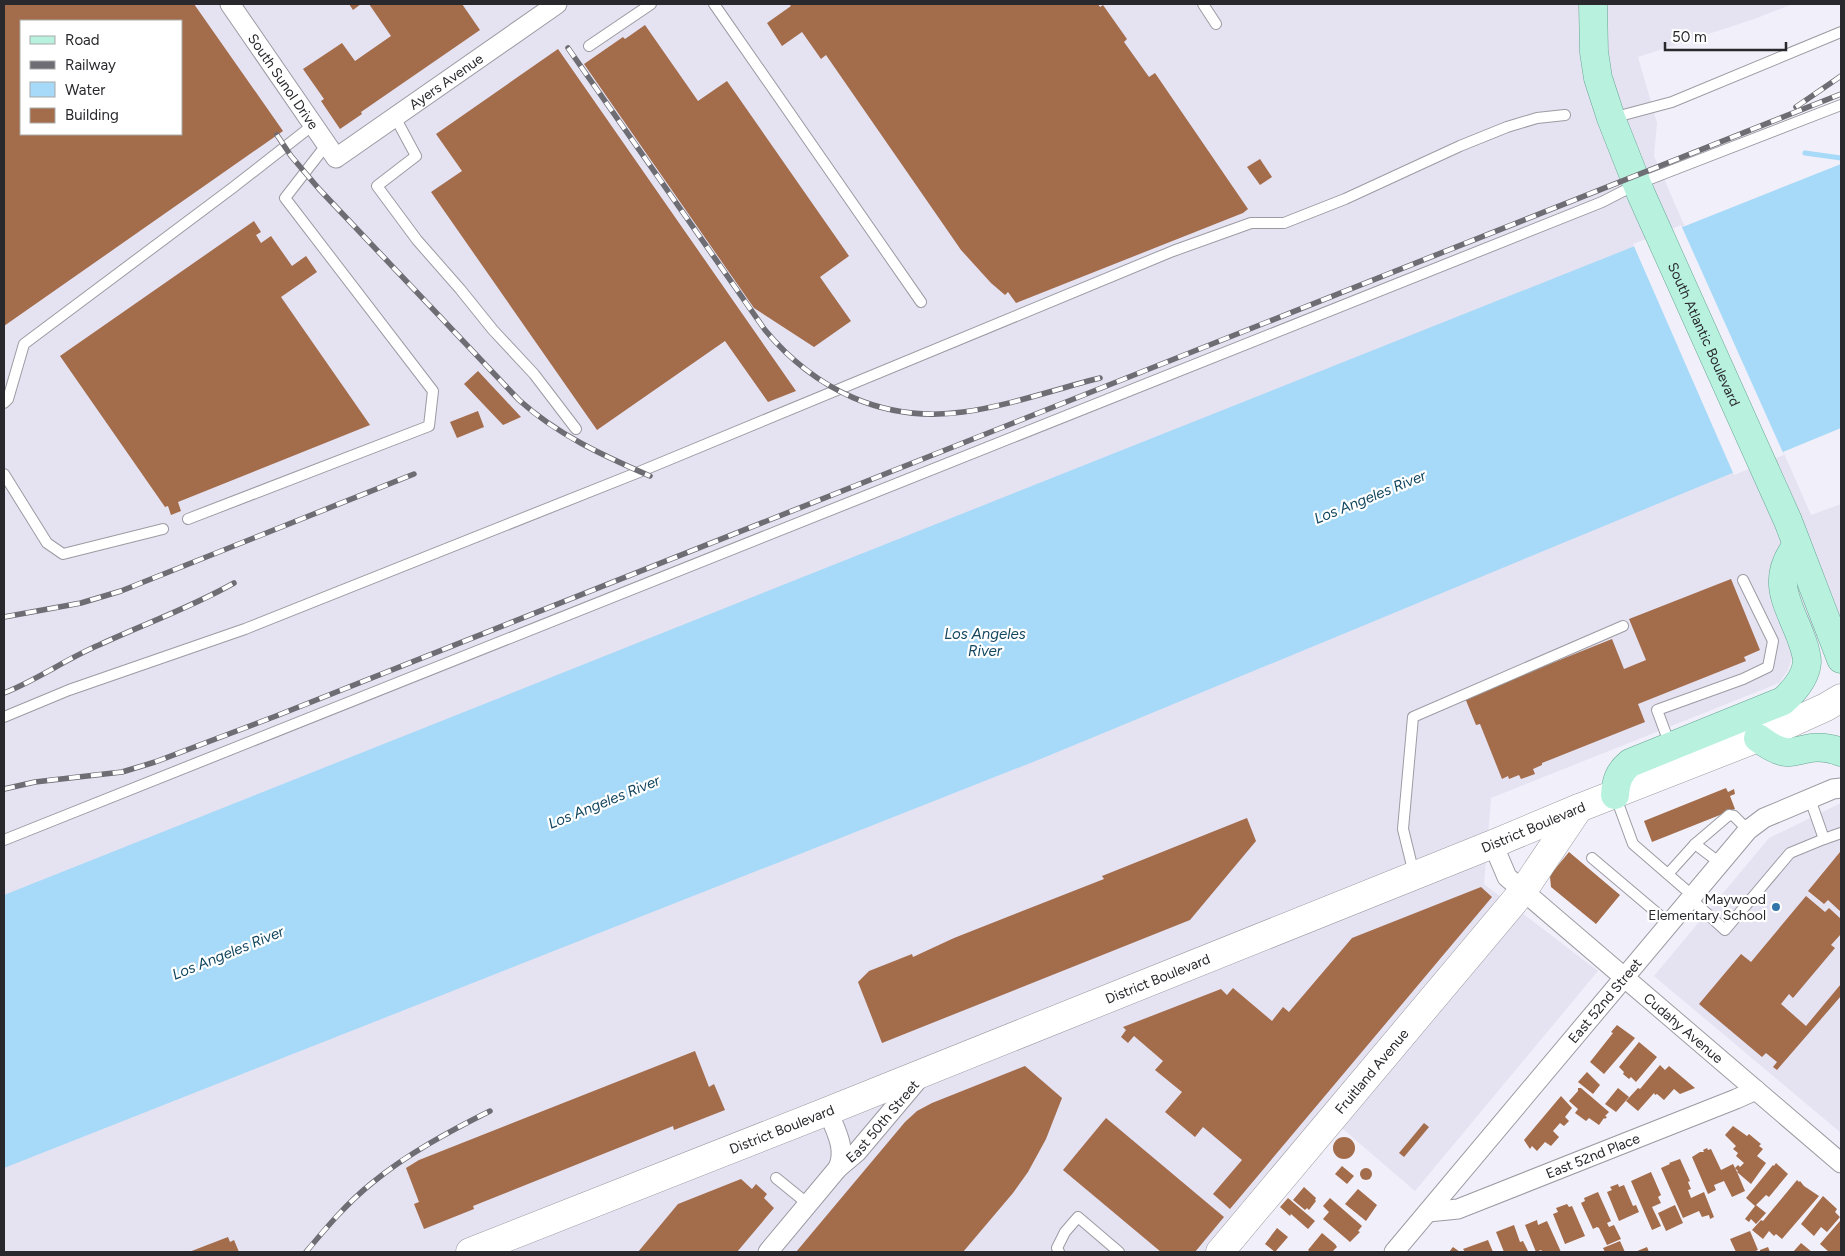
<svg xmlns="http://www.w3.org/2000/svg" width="1845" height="1256" font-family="Figtree,sans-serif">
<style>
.built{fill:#e5e2f2;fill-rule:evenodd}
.water{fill:#a7daf8}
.pier{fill:#f1eff9}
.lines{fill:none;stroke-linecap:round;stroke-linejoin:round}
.stream{stroke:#a7daf8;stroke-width:5}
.building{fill:#a36c4b;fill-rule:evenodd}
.lane-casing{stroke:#9c9ba3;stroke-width:12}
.street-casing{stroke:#9c9ba3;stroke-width:21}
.secondary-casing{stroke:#9c9ba3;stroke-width:29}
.primary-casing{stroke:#67a693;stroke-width:29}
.lane{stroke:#fff;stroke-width:10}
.street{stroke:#fff;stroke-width:19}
.secondary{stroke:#fff;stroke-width:28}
.primary{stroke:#b8f2df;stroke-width:28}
.rail-casing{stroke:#6e6d73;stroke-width:5.5}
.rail{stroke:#fff;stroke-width:4;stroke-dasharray:11;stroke-linecap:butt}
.poi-dot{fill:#3175ab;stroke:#fff;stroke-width:2}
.labels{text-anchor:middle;stroke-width:4.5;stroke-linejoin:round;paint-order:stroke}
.street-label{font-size:14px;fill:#29282c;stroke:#fff}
.poi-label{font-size:14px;fill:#29282c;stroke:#fff;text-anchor:end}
.water-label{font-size:15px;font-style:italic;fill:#134760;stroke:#fff}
</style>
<rect width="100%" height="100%" fill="#f1eff9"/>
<g class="built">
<path d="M4,4H1793L1754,19L1638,57L1657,123L1654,156L1811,515L1841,504V628L1794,651L1788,670L1779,683L1491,798L1484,884L1598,971L1415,1191L1337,1124L1227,1252H4ZM21,21H181V134H21Z"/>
<path d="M1841,803V1133L1654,976L1769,838Z"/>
</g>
<path class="water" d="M1841,164V428L1043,758L4,1168V895Z"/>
<path class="pier" d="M1681,225L1784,455L1734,475L1633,244Z"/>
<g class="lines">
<path class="stream" d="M1805,153L1841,158"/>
</g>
<g class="building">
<path d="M4,4H194L283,131L4,326ZM21,21H181V134H21Z"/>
<path d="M349,4H361L353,10Z"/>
<path d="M369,4H462L480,30L361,112L362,114L340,129L321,101L324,99L303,69L342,43L355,61L391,36Z"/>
<path d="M789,4H1098L1100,7L1103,5L1127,39L1124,42L1149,77L1155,73L1248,209L1243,213L1016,303L1008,292L1005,295L991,283L961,250L826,55L821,59L802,32L782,46L767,23L791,6Z"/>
<path d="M645,25L698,101L727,81L849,256L820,277L851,321L814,347L754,308L584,64L623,37L625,39Z"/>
<path d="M558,49L796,391L768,402L725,341L597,430L431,192L462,171L436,134Z"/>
<path d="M1260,159L1272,177L1260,185L1247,167Z"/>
<path d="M254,221L261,232L256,235L261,243L271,236L292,266L306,256L317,272L281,297L370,425L178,502L181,511L171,515L168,506L165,507L60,356Z"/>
<path d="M478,371L521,417L503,425L464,384Z"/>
<path d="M478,411L484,427L457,438L450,422Z"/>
<path d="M1731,579L1760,650L1744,657L1746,661L1638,704L1645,722L1542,763V765L1533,769L1535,774L1521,779L1519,775L1509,779L1508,776L1502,779L1480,724L1476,725L1465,698L1612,639L1624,669L1646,660L1629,619Z"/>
<path d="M1726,788L1728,792L1734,789L1735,794L1730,796L1735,809L1652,842L1644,821Z"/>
<path d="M1247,818L1256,841L1190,920L882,1043L858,982L869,971L912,954L913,957L954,938L1104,879L1102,876Z"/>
<path d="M1569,852L1620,895L1596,924L1551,887L1550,877L1554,869H1555Z"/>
<path d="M1840,852L1841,853V912L1828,900L1824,904L1808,891Z"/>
<path d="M1481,887L1492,897L1230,1209L1213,1194L1242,1160L1203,1127L1195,1137L1165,1112L1182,1092L1155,1070L1163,1061L1134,1036L1128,1043L1121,1037L1126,1030L1123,1027L1221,989L1227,995L1233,988L1272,1021L1283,1007L1289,1012L1352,938Z"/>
<path d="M1806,896L1825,912L1829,908L1841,919V934L1831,945L1835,948L1793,998L1789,994L1781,1004L1806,1026L1841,984V996L1777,1070L1773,1067L1777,1062L1766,1053L1762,1057L1699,1004L1741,954L1751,962Z"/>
<path d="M1617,1025L1635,1038L1604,1074L1590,1062L1613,1033L1611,1032Z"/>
<path d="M1639,1042L1657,1057L1636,1082L1631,1077L1629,1079L1623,1074L1624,1072L1619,1067Z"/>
<path d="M695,1051L709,1087L714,1084L725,1110L674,1130L673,1126L473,1206L474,1209L424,1229L414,1204L419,1202L406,1168L419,1160Z"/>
<path d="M1660,1065L1665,1070L1669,1066L1695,1088L1680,1094L1674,1089L1664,1100L1657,1094L1655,1095L1654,1093L1638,1111L1626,1101L1638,1088L1640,1089Z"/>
<path d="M1025,1066L1062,1098L1046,1139L1028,1172L1013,1193L963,1252H796L905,1122L917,1111L932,1103Z"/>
<path d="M1587,1072L1600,1085L1593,1094L1578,1082Z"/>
<path d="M1578,1088H1581L1609,1112L1605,1116L1607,1117L1605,1119L1604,1118L1599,1125L1589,1118L1586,1121L1575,1113L1578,1109L1569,1101L1578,1091Z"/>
<path d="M1618,1088L1629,1097L1616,1112L1605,1104Z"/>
<path d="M1561,1096L1572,1108L1565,1117L1569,1121L1564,1126L1560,1123L1553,1131L1559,1137L1551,1146L1545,1142L1537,1151L1532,1146L1530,1149L1524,1140Z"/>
<path d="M1106,1118L1224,1217L1195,1252H1161L1063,1170Z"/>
<path d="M1424,1123L1429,1127L1404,1157L1399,1153Z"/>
<path d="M1733,1126L1747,1136L1749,1134L1761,1144L1759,1146L1763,1149L1757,1156L1766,1163L1751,1184L1737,1172L1745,1191L1732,1197L1724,1181L1714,1185L1716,1190L1708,1194L1692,1157L1700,1152H1704L1703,1150L1707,1148L1708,1150L1711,1149L1721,1170L1733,1164L1737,1172L1738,1171L1735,1168L1738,1165L1740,1167L1744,1163L1736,1156L1738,1153L1733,1149L1736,1146L1725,1135Z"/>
<circle cx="1344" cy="1148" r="11"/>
<path d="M1680,1159L1690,1181L1688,1182L1691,1189L1688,1190L1691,1198L1704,1192L1714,1217L1710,1219L1709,1215L1702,1217L1699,1211L1683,1218L1661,1168L1670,1164L1669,1163Z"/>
<path d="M1776,1163L1788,1174L1769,1197L1766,1195L1756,1205L1766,1213L1756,1224L1751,1219L1749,1222L1745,1219L1755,1206L1746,1198L1773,1165L1774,1166Z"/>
<path d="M1342,1166L1354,1176L1347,1184L1335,1174Z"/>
<circle cx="1366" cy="1174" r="6"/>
<path d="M1651,1172L1661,1195L1658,1197L1661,1203L1652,1207L1661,1226L1652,1230L1631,1181Z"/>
<path d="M741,1179L752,1189L756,1184L767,1194L764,1198L774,1208L737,1252H638L678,1204Z"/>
<path d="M1797,1180L1799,1182L1800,1181L1804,1186L1819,1196L1782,1239L1776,1234L1774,1236L1769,1231L1763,1239L1752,1230L1761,1220L1763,1221Z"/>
<path d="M1618,1184L1619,1187L1624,1185L1633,1206L1636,1205L1639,1212L1619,1221L1607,1192L1612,1190L1610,1187Z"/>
<path d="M1304,1187L1316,1198L1315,1200L1316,1201L1309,1210L1307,1208L1305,1210L1293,1200Z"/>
<path d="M1358,1189L1377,1205L1366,1221L1345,1204Z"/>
<path d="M1598,1192L1611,1221L1607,1223L1609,1227L1614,1225L1621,1239L1607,1245L1599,1228L1597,1227L1593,1229L1581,1203L1585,1201L1584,1198Z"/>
<path d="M1823,1196L1837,1209L1835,1212L1840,1217L1827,1232L1821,1227L1814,1236L1801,1224Z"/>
<path d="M1288,1198L1315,1221L1308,1229L1291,1214L1290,1216L1280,1207Z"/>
<path d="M1330,1198L1362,1226L1358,1231L1360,1232L1350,1242L1323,1219L1329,1212L1323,1206Z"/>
<path d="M1567,1204L1569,1207L1572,1206L1585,1236L1565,1244L1553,1214L1558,1212L1556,1208Z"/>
<path d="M1675,1205L1683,1223L1666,1231L1658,1213Z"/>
<path d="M1537,1220L1538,1225L1547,1221L1561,1252H1543L1541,1250L1536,1252L1525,1225Z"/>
<path d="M1840,1221L1841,1249L1839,1252H1829L1820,1244Z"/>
<path d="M1514,1225L1520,1242L1523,1241L1528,1251L1504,1252L1496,1232Z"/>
<path d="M1277,1228L1288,1237L1275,1252L1265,1244Z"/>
<path d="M1750,1231L1758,1250L1753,1252H1736L1730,1239Z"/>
<path d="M1322,1233L1335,1244L1337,1247L1333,1251L1335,1252H1310L1308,1250Z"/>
<path d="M228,1237L230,1242L234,1240L239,1252H189Z"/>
<path d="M1488,1240L1493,1252H1465L1463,1249Z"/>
<path d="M1620,1241L1625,1252H1605L1603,1248Z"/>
<path d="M1801,1243L1812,1252H1793Z"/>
<path d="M1453,1247L1460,1252H1449Z"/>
<path d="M1647,1247L1649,1252H1635Z"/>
<path d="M1768,1247L1770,1252H1760V1250Z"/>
</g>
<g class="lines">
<g class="lane-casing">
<g id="lane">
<path d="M714,4L921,302"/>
<path d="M1203,4L1216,24"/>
<path d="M589,46L651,4"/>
<path d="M395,117L416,156L377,186L417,240L460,289L493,330L534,374L576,429"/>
<path d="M1612,118L1672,102L1841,32"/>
<path d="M4,403L8,399L24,344L231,189L313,125"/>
<path d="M4,474L47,543L63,554L163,529"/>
<path d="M188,519L429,426L433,391L285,198L327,144"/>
<path d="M4,717L69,690L245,629L639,472L1173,251L1251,223H1284L1345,199L1460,146L1507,127L1537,118L1565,115"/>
<path d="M1670,745L1657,710L1743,679L1768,667L1773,641L1743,580"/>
<path d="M1615,795L1633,844L1693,896"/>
<path d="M1810,799L1824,839L1841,833"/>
<path d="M4,840L1602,202L1637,184L1841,105"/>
<path d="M1695,844L1729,815L1734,816L1748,830"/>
<path d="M1592,858L1670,924"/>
<path d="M1414,874L1403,829L1413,717L1623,626"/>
<path d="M1668,874L1695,844L1720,863"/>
<path d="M1691,899L1725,930L1790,853L1824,839"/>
<path d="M776,1178L808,1204"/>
<path d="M1059,1252L1057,1248L1065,1232L1078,1217L1119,1252"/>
</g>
</g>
<g class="street-casing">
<g id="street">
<path id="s1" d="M230,4L336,158L557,4"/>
<path id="s2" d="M1493,844L1507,877L1841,1163"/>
<path d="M828,1111C835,1130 847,1148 838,1168"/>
<path id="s3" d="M1428,1212L1458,1209L1736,1099L1756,1090"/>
<path id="s4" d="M768,1252L838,1168L857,1152L921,1076"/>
<path id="s5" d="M1394,1252L1748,830L1764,818L1833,789L1841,788"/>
</g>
</g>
<g class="secondary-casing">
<g id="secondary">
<path id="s6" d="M470,1252L828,1111L1493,844L1579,808L1758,738L1826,707L1841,698"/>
<path id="s7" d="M1220,1252L1523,891L1579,808"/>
</g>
</g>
<g class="primary-casing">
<g id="primary">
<path id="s8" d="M1593,4L1594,52L1598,78L1611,118L1641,194L1788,521L1841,659"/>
<path d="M1758,738C1766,744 1776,751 1786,752C1793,753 1799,750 1806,749C1818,746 1830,748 1841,752"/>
<path d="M1615,795C1616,781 1619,772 1630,763L1783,701C1794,691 1806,677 1807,662C1807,652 1803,644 1800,635C1786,600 1771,579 1797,545"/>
</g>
</g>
<use href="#lane" class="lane"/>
<use href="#street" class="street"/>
<use href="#secondary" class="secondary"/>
<use href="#primary" class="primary"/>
<g class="rail-casing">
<g id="rail">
<path d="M568,48L765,330C815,390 884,423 963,412C1008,406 1056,389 1100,378"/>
<path d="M1796,107L1841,76"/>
<path d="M277,135L291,156L319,189L519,400C558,435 602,455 650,476"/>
<path d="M4,617L81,603L121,591L414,474"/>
<path d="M4,693C37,680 66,659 99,645C144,624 190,608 234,583"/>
<path d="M4,789L35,782L122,772L155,762L276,716L1841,94"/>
<path d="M306,1252C326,1228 347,1203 372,1183C407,1154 450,1131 490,1111"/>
</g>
</g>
<use href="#rail" class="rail"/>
</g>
<circle class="poi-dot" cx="1776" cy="907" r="5"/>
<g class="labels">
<g class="street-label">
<text dy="5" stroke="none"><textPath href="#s1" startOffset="94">South Sunol Drive</textPath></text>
<text dy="5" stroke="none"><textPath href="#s1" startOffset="321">Ayers Avenue</textPath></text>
<text dy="5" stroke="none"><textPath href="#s8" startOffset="352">South Atlantic Boulevard</textPath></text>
<text dy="5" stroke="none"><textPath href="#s6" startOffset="1145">District Boulevard</textPath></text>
<text dy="5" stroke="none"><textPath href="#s6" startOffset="740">District Boulevard</textPath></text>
<text dy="5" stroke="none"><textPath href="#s5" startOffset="328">East 52nd Street</textPath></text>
<text dy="5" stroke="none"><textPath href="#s2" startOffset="268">Cudahy Avenue</textPath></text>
<text dy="5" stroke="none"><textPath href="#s7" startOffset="236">Fruitland Avenue</textPath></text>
<text dy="5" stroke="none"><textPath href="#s4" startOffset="174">East 50th Street</textPath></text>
<text dy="5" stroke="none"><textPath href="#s6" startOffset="335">District Boulevard</textPath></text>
<text dy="5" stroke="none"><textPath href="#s3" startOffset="175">East 52nd Place</textPath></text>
</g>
<g class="poi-label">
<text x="1766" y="904">Maywood<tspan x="1766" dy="16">Elementary School</tspan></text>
</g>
<g class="water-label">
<text transform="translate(1370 497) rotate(-22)" y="5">Los Angeles River</text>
<text x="985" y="639">Los Angeles<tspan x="985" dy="17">River</tspan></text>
<text transform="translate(604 802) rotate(-22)" y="5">Los Angeles River</text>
<text transform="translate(228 953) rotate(-22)" y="5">Los Angeles River</text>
</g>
</g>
<rect width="1845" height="1256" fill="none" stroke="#29282c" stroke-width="10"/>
<rect x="20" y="20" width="162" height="115" fill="#ffffff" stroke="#a9a9ab"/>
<rect x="30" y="36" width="25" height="8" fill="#b8f2df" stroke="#a9a9ab"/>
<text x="65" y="45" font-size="15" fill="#29282c">Road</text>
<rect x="30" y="61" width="25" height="8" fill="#6e6d73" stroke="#a9a9ab"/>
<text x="65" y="70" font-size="15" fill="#29282c">Railway</text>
<rect x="30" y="82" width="25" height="15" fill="#a7daf8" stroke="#a9a9ab"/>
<text x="65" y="95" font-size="15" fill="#29282c">Water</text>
<rect x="30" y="108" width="25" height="15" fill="#a36c4b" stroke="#a9a9ab"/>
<text x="65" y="120" font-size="15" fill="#29282c">Building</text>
<path d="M1665 42v8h121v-8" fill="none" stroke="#29282c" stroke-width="2.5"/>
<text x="1672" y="42" font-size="15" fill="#29282c" stroke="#ffffff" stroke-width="4" paint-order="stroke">50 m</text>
</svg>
